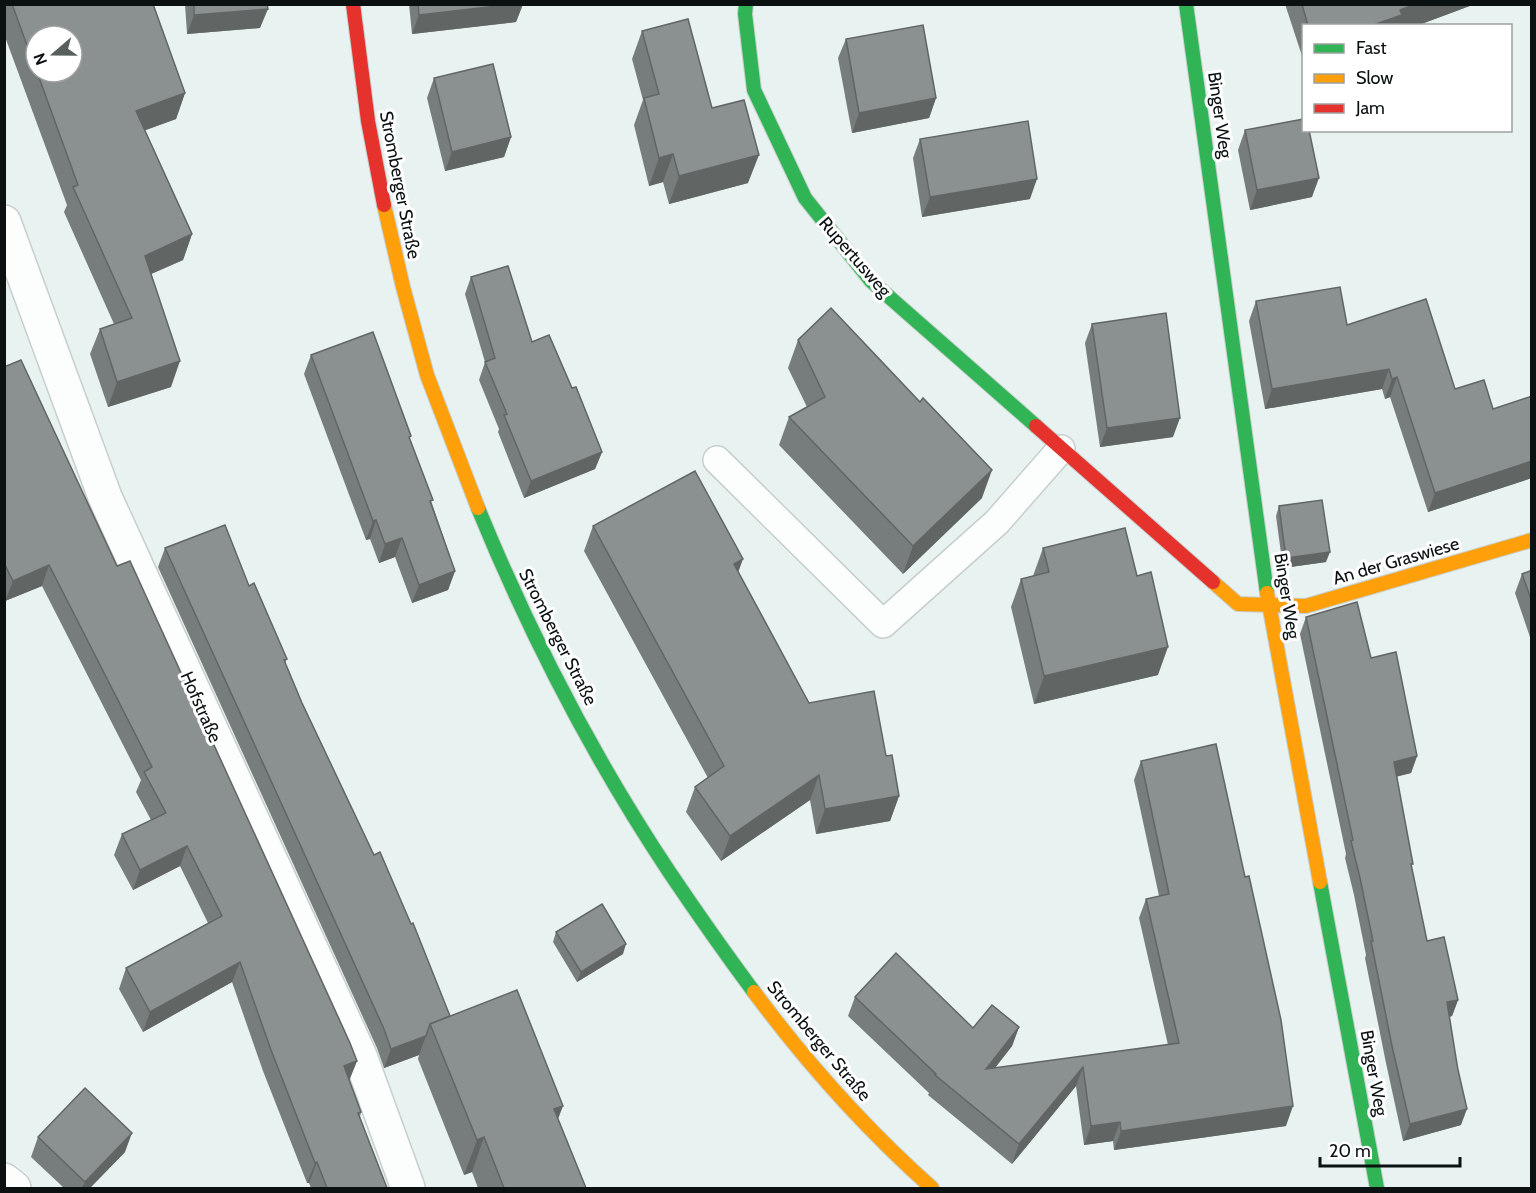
<svg xmlns="http://www.w3.org/2000/svg" width="1536" height="1193" font-family="Cabin,sans-serif">
<style>
.lines{fill:none;stroke-linecap:round;stroke-linejoin:round}
.lane-casing{stroke:#c7cfcd;stroke-width:30}
.street-casing{stroke:#c7cfcd;stroke-width:36}
.fast-casing{stroke:#c7cfcd;stroke-width:16}
.slow-casing{stroke:#c7cfcd;stroke-width:16}
.jam-casing{stroke:#c7cfcd;stroke-width:16}
.lane{stroke:#fcfdfd;stroke-width:27}
.street{stroke:#fcfdfd;stroke-width:33}
.fast{stroke:#30b455;stroke-width:14}
.slow{stroke:#ff9f0a;stroke-width:14}
.jam{stroke:#e5322d;stroke-width:14}
.wall{fill:#777d7c;fill-rule:evenodd}
.shaded-wall{fill:#616665}
.building{fill:#8a9190;stroke:#616665;stroke-width:1.5}
.labels{text-anchor:middle;stroke-width:6;stroke-linejoin:round;paint-order:stroke}
.street-label{font-size:18px;fill:#0a1110;stroke:#fff}
</style>
<rect width="100%" height="100%" fill="#e8f2f0"/>
<g class="lines">
<g class="lane-casing">
<path id="lane" d="M717,460L883,624L997,522L1061,449"/>
</g>
<g class="street-casing">
<g id="street">
<path d="M4,222L105,497L360,1056L408,1188"/>
<path d="M4,1180L14,1188"/>
</g>
</g>
<g class="fast-casing">
<g id="fast">
<path d="M746,4L745,14L754,90L805,198L871,281L1036,426"/>
<path d="M1186,4L1267,593"/>
<path d="M478,508C530,635 594,759 670,873C697,913 725,953 754,992"/>
<path d="M1320,882L1377,1188"/>
</g>
</g>
<g class="slow-casing">
<g id="slow">
<path d="M384,205L403,287L427,375L478,508"/>
<path d="M1213,582L1238,604L1306,606L1532,540"/>
<path d="M1267,593L1320,882"/>
<path d="M754,992C806,1062 867,1130 932,1188"/>
</g>
</g>
<g class="jam-casing">
<g id="jam">
<path d="M353,4L368,121L384,205"/>
<path d="M1036,426L1213,582"/>
</g>
</g>
<use href="#lane" class="lane"/>
<use href="#street" class="street"/>
<use href="#fast" class="fast"/>
<use href="#slow" class="slow"/>
<use href="#jam" class="jam"/>
</g>
<g class="wall">
<path d="M4,4H153L185,93L176,119L145,130L192,234L183,260L151,274L171,387L108,407L90,354L100,329L114,324L64,212L67,205L4,34ZM36,36L72,72H36Z"/>
<path d="M185,4H267L260,28L187,34Z"/>
<path d="M409,4H523L516,22L412,34Z"/>
<path d="M1285,4H1475L1416,26H1304V62Z"/>
<path d="M642,31L712,108L748,183L669,204L663,182L649,186L634,125L643,100L632,59Z"/>
<path d="M846,39L936,98L929,118L852,133L838,58Z"/>
<path d="M434,78L511,137L504,157L445,171L427,98Z"/>
<path d="M1245,130L1312,197L1250,210L1238,150Z"/>
<path d="M920,139L1030,199L922,217L913,158Z"/>
<path d="M471,277L532,342L572,388L602,452L595,469L524,498L498,432L499,429L479,380L485,362L465,294Z"/>
<path d="M1256,301L1347,325L1455,389L1493,409L1532,396V478L1428,512L1390,397L1385,399L1382,389L1265,409L1249,321Z"/>
<path d="M1092,324L1173,437L1100,447L1085,343Z"/>
<path d="M798,340L982,498L903,574L779,445L789,417L807,407L788,368Z"/>
<path d="M311,355L410,439L455,571L448,590L412,603L395,557L379,563L370,539L366,540L304,374Z"/>
<path d="M4,367L117,566L357,1061L349,1080L361,1112L360,1117L387,1188H311L309,1183H307L263,1071L232,982L143,1032L119,989L126,968L208,923L180,866L133,890L114,855L122,834L151,820L136,792L141,780L42,586L5,601L4,599Z"/>
<path d="M1279,506L1326,562L1283,568L1276,516Z"/>
<path d="M593,526L738,572L809,703L886,756L899,796L890,821L816,834L810,800L721,861L686,812L695,787L708,778L584,551Z"/>
<path d="M165,548L249,586L287,659L285,663L302,703L450,1016L558,1119L586,1188H478L472,1172L464,1175L418,1059L419,1055L384,1068L377,1048L158,567Z"/>
<path d="M1043,548L1158,675L1034,704L1011,607L1021,579L1033,576Z"/>
<path d="M1532,570V643L1515,593L1522,574Z"/>
<path d="M1306,617L1371,658L1417,756L1411,773L1397,776L1412,868L1427,941L1458,1000L1452,1016L1449,1017L1461,1125L1403,1141L1386,1063L1365,958L1366,955L1354,895L1345,858L1346,854L1300,634Z"/>
<path d="M1141,761L1286,1126L1114,1150L1113,1141L1084,1145L1076,1086L1012,1164L928,1095L929,1093L848,1016L855,997L973,1028L1019,1027L1012,1046L995,1068L1168,1045L1139,918L1146,899L1159,896L1134,780Z"/>
<path d="M556,932L623,954L577,982L553,942Z"/>
<path d="M38,1137L125,1152L90,1188H64L31,1157Z"/>
</g>
<g class="shaded-wall">
<path d="M514,4H523L516,22L412,34L419,15Z"/>
<path d="M1416,4H1475L1416,26H1370L1400,10Z"/>
<path d="M268,9L260,28L187,34L194,15Z"/>
<path d="M185,93L176,119L127,137L136,111Z"/>
<path d="M936,98L929,118L852,133L859,113Z"/>
<path d="M511,137L504,157L445,171L452,152Z"/>
<path d="M673,154L663,182L649,186L659,158Z"/>
<path d="M759,155L748,183L669,204L679,176Z"/>
<path d="M1319,178L1312,197L1250,210L1257,190Z"/>
<path d="M1037,179L1030,199L922,217L930,197Z"/>
<path d="M192,234L183,260L135,281L145,256Z"/>
<path d="M180,361L171,387L108,407L117,382Z"/>
<path d="M1389,369L1382,389L1265,409L1272,389Z"/>
<path d="M1397,377L1390,397L1385,399L1392,379Z"/>
<path d="M1180,418L1173,437L1100,447L1107,428Z"/>
<path d="M602,452L595,469L524,498L531,481Z"/>
<path d="M1532,461V478L1428,512L1435,493Z"/>
<path d="M992,470L982,498L903,574L913,546Z"/>
<path d="M376,520L370,539L366,540L373,521Z"/>
<path d="M402,538L395,557L379,563L385,544Z"/>
<path d="M1330,552L1326,562L1283,568L1286,558Z"/>
<path d="M743,559L734,584V564Z"/>
<path d="M49,565L42,586L5,601L13,581Z"/>
<path d="M455,571L448,590L412,603L419,585Z"/>
<path d="M1168,647L1158,675L1034,704L1044,676Z"/>
<path d="M1417,756L1411,773L1388,779L1394,762Z"/>
<path d="M819,775L810,800L721,861L730,836Z"/>
<path d="M899,796L890,821L816,834L825,809Z"/>
<path d="M187,846L180,866L133,890L140,870Z"/>
<path d="M626,944L623,954L577,982L581,972Z"/>
<path d="M240,962L232,982L143,1032L150,1012Z"/>
<path d="M1458,1000L1452,1016L1441,1019L1447,1002Z"/>
<path d="M1019,1027L1012,1046L979,1088L986,1069Z"/>
<path d="M426,1036L419,1055L384,1068L391,1049Z"/>
<path d="M357,1061L349,1081L344,1066Z"/>
<path d="M1083,1067L1076,1086L1012,1164L1019,1144Z"/>
<path d="M563,1106L550,1140L554,1109Z"/>
<path d="M1293,1106L1286,1126L1114,1150L1121,1131Z"/>
<path d="M1467,1109L1461,1125L1403,1141L1410,1124Z"/>
<path d="M1120,1122L1113,1141L1084,1145L1091,1126Z"/>
<path d="M132,1133L125,1152L90,1188H82L85,1182Z"/>
<path d="M484,1137L472,1172L464,1175L477,1140Z"/>
<path d="M317,1162L309,1183H307L315,1163Z"/>
</g>
<g class="building">
<path d="M12,4H153L185,93L136,111L192,234L145,256L180,361L117,382L100,329L132,318L73,187L78,185L37,72H72V36H36V70Z"/>
<path d="M194,4H267L268,9L194,15Z"/>
<path d="M418,4H514L419,15Z"/>
<path d="M1302,4H1416L1400,10L1402,15L1370,26H1308Z"/>
<path d="M688,19L712,108L744,100L759,155L679,176L673,154L659,158L644,98L659,94L642,31Z"/>
<path d="M923,25L936,98L859,113L846,39Z"/>
<path d="M493,64L511,137L452,152L434,78Z"/>
<path d="M1304,119V130H1309L1319,178L1257,190L1245,130Z"/>
<path d="M1028,121L1037,179L930,197L920,139Z"/>
<path d="M508,266L532,342L549,335L572,388L576,387L602,452L531,481L504,415L507,414L485,362L495,358L471,277Z"/>
<path d="M1340,287L1347,325L1426,299L1455,389L1484,380L1493,409L1532,396V461L1435,493L1397,377L1392,379L1389,369L1272,389L1256,301Z"/>
<path d="M831,308L920,402L923,398L992,470L913,546L789,417L825,397L798,340Z"/>
<path d="M1166,313L1180,418L1107,428L1092,324Z"/>
<path d="M373,332L411,436L409,437L433,500L430,501L455,571L419,585L402,538L385,544L376,520L373,521L311,355Z"/>
<path d="M21,360L117,566L130,561L350,1043L357,1061L344,1066L361,1112L358,1113L387,1188H327L317,1162L315,1163L271,1050L240,962L150,1012L126,968L222,916L187,846L140,870L122,834L166,813L144,772L152,767L49,565L13,581L4,563V367Z"/>
<path d="M695,471L743,559L734,564L809,703L874,691L886,756L892,755L899,796L825,809L819,775L730,836L695,787L724,766L593,526Z"/>
<path d="M1322,500L1330,552L1286,558L1279,506Z"/>
<path d="M225,525L249,586L254,583L287,659L284,660L302,703L374,855L380,852L411,924L413,923L450,1016L430,1024L426,1036L391,1049L384,1029L165,548Z"/>
<path d="M1125,528L1137,576L1151,572L1168,647L1044,676L1021,579L1049,572L1043,548Z"/>
<path d="M1532,570V602L1522,574Z"/>
<path d="M1357,602L1371,658L1396,652L1417,756L1394,762L1413,864H1411L1427,941L1444,937L1458,1000L1447,1002L1458,1070L1467,1109L1410,1124L1392,1046L1371,941H1373L1360,878L1351,841L1353,840L1306,617Z"/>
<path d="M1216,744L1245,877L1249,876L1281,1020L1293,1106L1121,1131L1120,1122L1091,1126L1083,1067L1019,1144L935,1075L936,1074L855,997L896,953L973,1028L992,1005L1019,1027L986,1069L1179,1043L1146,899L1169,894L1141,761Z"/>
<path d="M602,904L626,944L581,972L556,932Z"/>
<path d="M517,990L563,1106L554,1109L586,1188H504L484,1137L477,1140L430,1024Z"/>
<path d="M85,1088L132,1133L85,1182L38,1137Z"/>
</g>
<g class="labels">
<g class="street-label">
<text transform="translate(1220 115) rotate(82)" y="6">Binger Weg</text>
<text transform="translate(400 185) rotate(79)" y="6">Stromberger Straße</text>
<text transform="translate(855 257) rotate(49)" y="6">Rupertusweg</text>
<text transform="translate(1396 561) rotate(-16)" y="6">An der Graswiese</text>
<text transform="translate(1287 596) rotate(81)" y="6">Binger Weg</text>
<text transform="translate(558 637) rotate(63)" y="6">Stromberger Straße</text>
<text transform="translate(201 707) rotate(66)" y="6">Hofstraße</text>
<text transform="translate(819 1041) rotate(50)" y="6">Stromberger Straße</text>
<text transform="translate(1374 1073) rotate(80)" y="6">Binger Weg</text>
</g>
</g>
<rect width="1536" height="1193" fill="none" stroke="#0a1110" stroke-width="12"/>
<rect x="1302" y="24" width="210" height="108" fill="#ffffff" stroke="#9da09f" stroke-width="1.5"/>
<rect x="1314" y="44" width="30" height="9" fill="#30b455" stroke="#9da09f" stroke-width="1.5"/>
<text x="1356" y="54" font-size="18" fill="#0a1110">Fast</text>
<rect x="1314" y="74" width="30" height="9" fill="#ff9f0a" stroke="#9da09f" stroke-width="1.5"/>
<text x="1356" y="84" font-size="18" fill="#0a1110">Slow</text>
<rect x="1314" y="104" width="30" height="9" fill="#e5322d" stroke="#9da09f" stroke-width="1.5"/>
<text x="1356" y="114" font-size="18" fill="#0a1110">Jam</text>
<g transform="translate(54 54) rotate(250)"><circle r="28" fill="#ffffff" stroke="#9da09f" stroke-width="1.5"/>
<path d="M0-4.5L10 22L0 15L-10 22Z" fill="#58605e"/>
<text y="-9" font-size="16" font-weight="bold" text-anchor="middle" fill="#0a1110">N</text>
</g>
<path d="M1320 1157v9h140v-9" fill="none" stroke="#0a1110" stroke-width="3"/>
<text x="1329" y="1157" font-size="18" fill="#0a1110" stroke="#ffffff" stroke-width="4.5" paint-order="stroke">20 m</text>
</svg>
